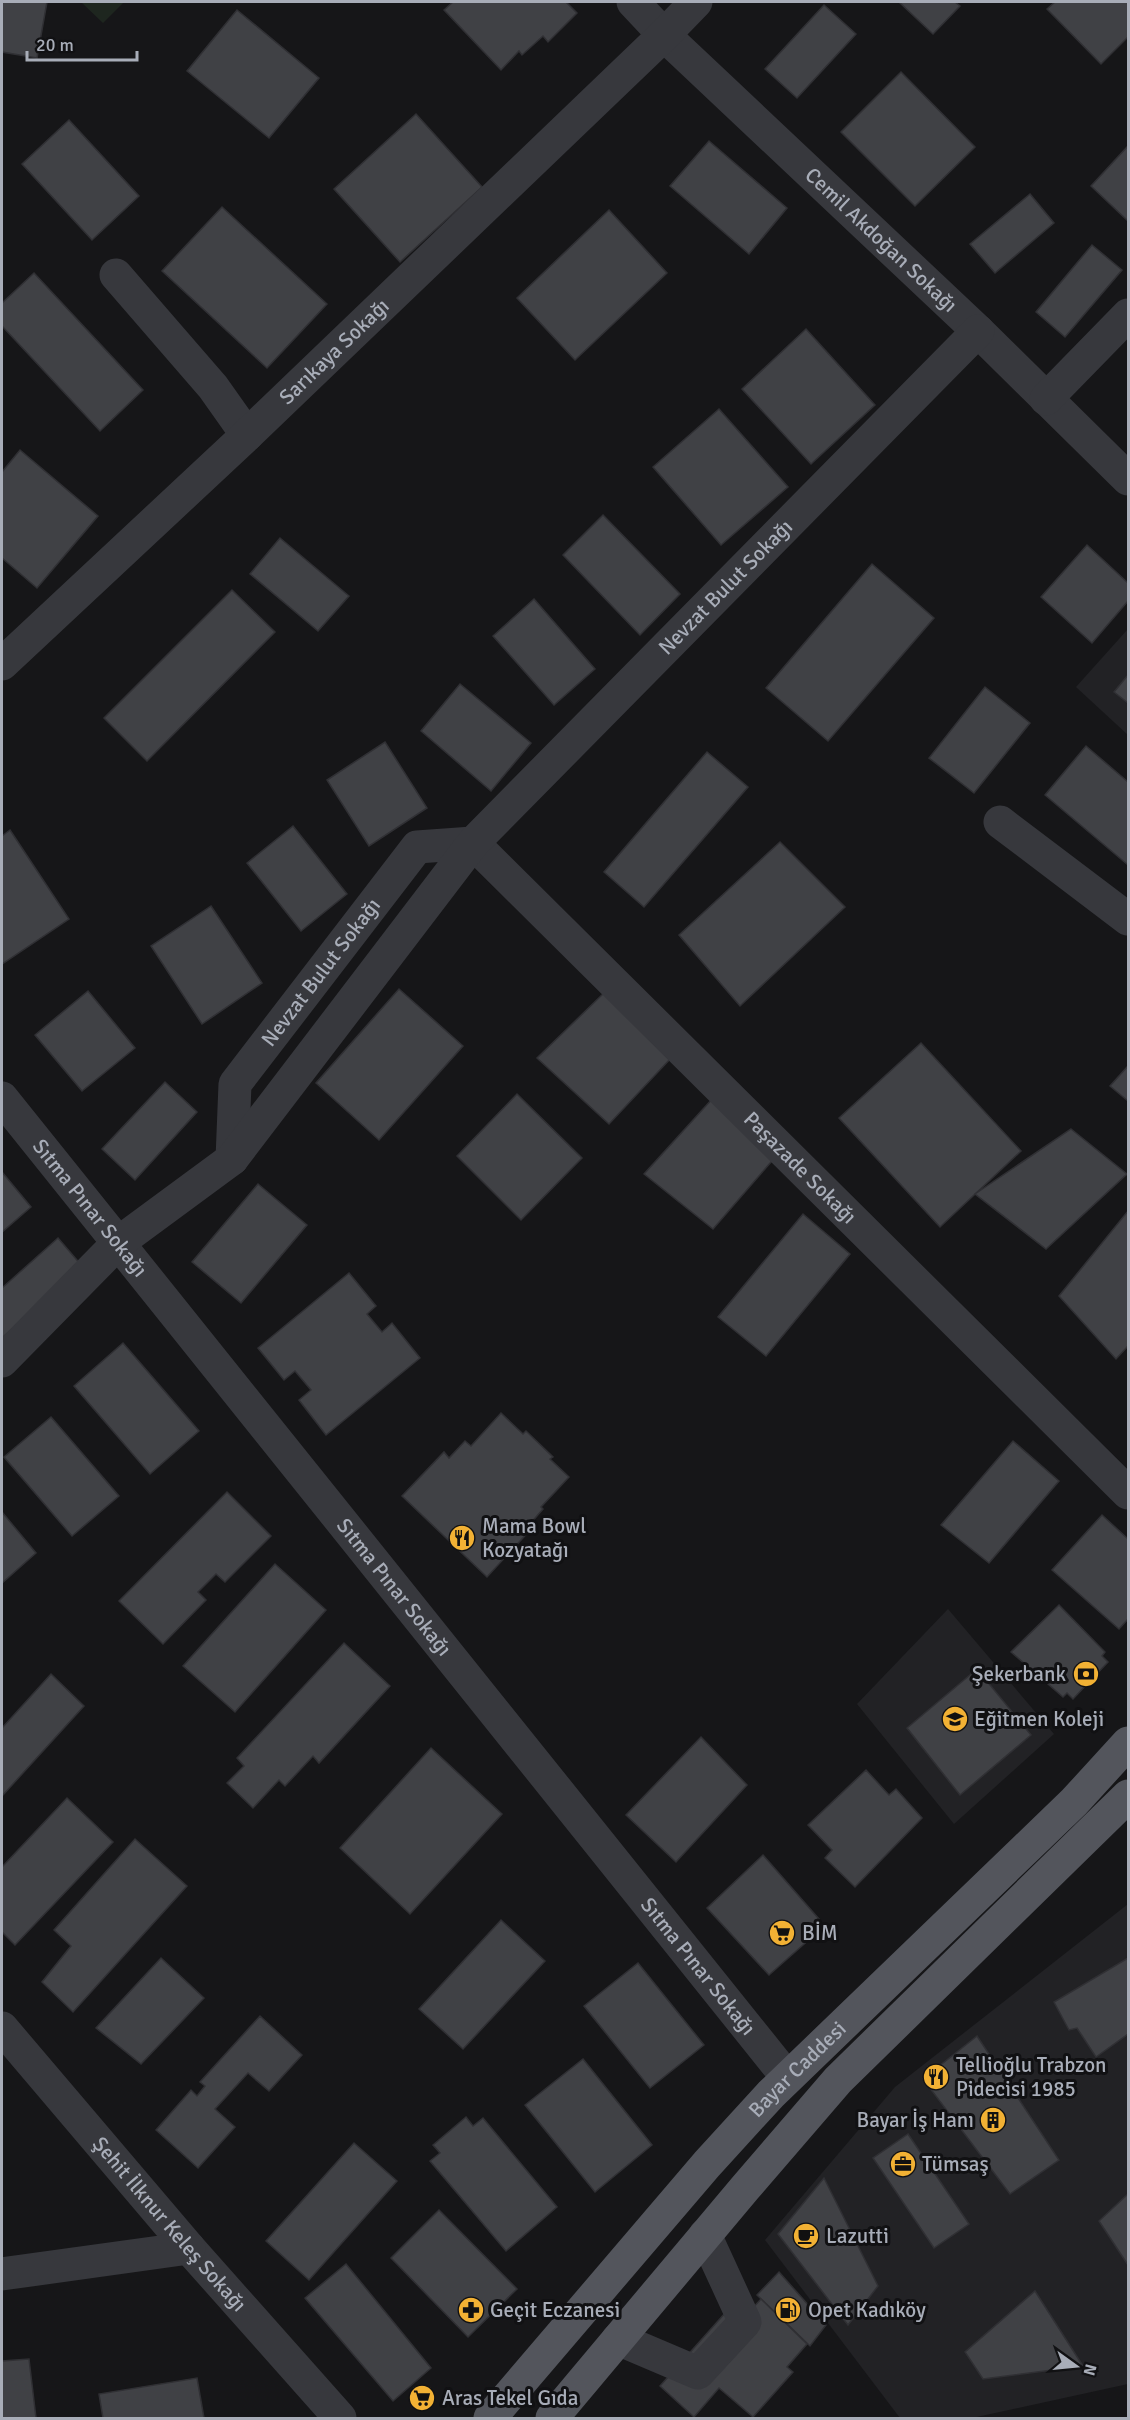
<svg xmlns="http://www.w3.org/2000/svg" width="1130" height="2420" font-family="Signika,sans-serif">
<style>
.built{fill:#222225}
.green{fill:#1e261f}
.building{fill:#404145;stroke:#303034;stroke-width:1.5}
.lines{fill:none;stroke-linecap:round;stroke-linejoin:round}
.minor{stroke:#37383d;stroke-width:33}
.major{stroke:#53555c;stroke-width:33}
.labels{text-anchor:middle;stroke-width:6;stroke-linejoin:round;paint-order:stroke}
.street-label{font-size:21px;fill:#a8adb8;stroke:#111113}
.poi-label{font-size:21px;fill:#a8adb8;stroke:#111113;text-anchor:start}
</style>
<rect width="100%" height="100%" fill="#161618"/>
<g class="built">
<path d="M1128,629V735L1076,687Z"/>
<path d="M948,1609L1054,1734L954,1824L857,1704Z"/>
<path d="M1128,1904V2384L972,2418H900L765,2240L895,2087Z"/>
</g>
<path class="green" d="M81,2H124L103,23Z"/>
<g class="building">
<path d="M2,2H47L37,58L2,52Z"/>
<path d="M453,2H566L577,13L548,42L543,36L522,55L519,51L501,70L444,10Z"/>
<path d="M899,2H955L960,6L933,34Z"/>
<path d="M1055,2H1128V37L1101,64L1047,9Z"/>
<path d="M824,5L856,34L797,98L765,69Z"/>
<path d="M237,10L319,78L269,138L187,71Z"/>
<path d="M901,72L975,147L915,206L841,132Z"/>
<path d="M416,114L482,187L400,262L334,189Z"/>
<path d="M69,120L139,196L92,240L22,164Z"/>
<path d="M709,141L787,208L749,254L670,186Z"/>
<path d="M1128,146V221L1091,186Z"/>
<path d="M1030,194L1054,223L995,273L970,244Z"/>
<path d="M222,207L327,304L267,368L162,271Z"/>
<path d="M609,210L667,273L575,360L517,298Z"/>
<path d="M1092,245L1122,270L1065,337L1036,312Z"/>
<path d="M34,273L143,390L100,431L2,326V303Z"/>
<path d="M806,329L875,405L811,464L742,389Z"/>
<path d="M719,409L788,487L721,545L653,467Z"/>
<path d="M20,450L98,516L37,588L2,558V472Z"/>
<path d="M603,515L680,594L640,635L563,555Z"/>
<path d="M280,538L349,596L318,631L250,574Z"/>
<path d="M1087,545L1128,583V601L1092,643L1041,597Z"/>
<path d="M872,564L934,618L828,741L766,688Z"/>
<path d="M232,590L275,632L147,761L104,718Z"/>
<path d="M534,599L595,669L554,705L493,636Z"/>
<path d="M1128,675V703L1114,692Z"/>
<path d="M460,684L531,743L491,791L421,731Z"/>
<path d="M985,687L1030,723L974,793L929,758Z"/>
<path d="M385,742L427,808L369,846L327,780Z"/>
<path d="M1086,746L1128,782V865L1045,795Z"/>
<path d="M707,752L748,787L644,907L604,872Z"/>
<path d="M293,826L347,894L301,931L247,863Z"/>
<path d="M10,830L69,919L2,964V836Z"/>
<path d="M780,842L845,907L740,1006L679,935Z"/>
<path d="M211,906L262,983L202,1024L151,946Z"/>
<path d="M399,989L463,1046L379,1140L316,1083Z"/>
<path d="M88,991L135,1048L82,1091L35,1035Z"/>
<path d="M606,991L672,1057L609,1124L537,1058Z"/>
<path d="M921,1043L1021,1151L940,1227L839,1118Z"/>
<path d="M1128,1066V1101L1110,1086Z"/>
<path d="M165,1082L197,1112L135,1180L102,1149Z"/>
<path d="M517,1094L582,1158L521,1220L457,1156Z"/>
<path d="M713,1098L778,1154L713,1229L644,1174Z"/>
<path d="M1071,1129L1127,1174L1046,1249L975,1194Z"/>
<path d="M2,1172L31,1207L2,1232Z"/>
<path d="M258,1184L307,1225L241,1303L192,1262Z"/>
<path d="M1128,1211V1346L1116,1359L1059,1296Z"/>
<path d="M803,1214L850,1254L766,1356L718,1317Z"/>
<path d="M58,1238L82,1266L2,1338V1288Z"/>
<path d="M349,1273L376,1306L367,1314L382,1332L392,1323L420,1358L326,1435L299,1400L311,1390L295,1371L284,1380L258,1348Z"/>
<path d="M123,1343L199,1431L150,1474L74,1386Z"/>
<path d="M501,1413L523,1434L526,1431L553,1457L550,1459L569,1477L541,1507L543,1509L530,1524L533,1527L487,1577L402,1496L444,1452L449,1458L465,1441L471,1446Z"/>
<path d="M51,1417L119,1496L72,1536L4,1457Z"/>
<path d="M1013,1441L1059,1481L989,1563L941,1525Z"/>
<path d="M227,1492L271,1536L225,1582L216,1574L198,1592L206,1600L163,1644L119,1601Z"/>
<path d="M2,1512L36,1553L2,1583Z"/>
<path d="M1102,1515L1128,1539V1619L1119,1629L1052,1570Z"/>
<path d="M275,1564L326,1610L235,1712L183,1666Z"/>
<path d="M1059,1605L1105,1652L1102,1656L1108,1662L1073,1699L1067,1693L1063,1697L1011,1652Z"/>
<path d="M344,1643L390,1686L319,1763L313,1756L285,1786L279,1780L253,1808L227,1783L244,1766L237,1758Z"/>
<path d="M977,1669L1031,1735L960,1795L907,1728Z"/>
<path d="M51,1674L84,1706L2,1796V1728Z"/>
<path d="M701,1737L747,1785L676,1862L626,1815Z"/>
<path d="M431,1748L502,1814L410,1914L340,1848Z"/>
<path d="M866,1770L889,1795L896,1789L922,1818L855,1887L825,1858L832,1850L808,1825Z"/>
<path d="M67,1798L113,1842L15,1945L2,1932V1867Z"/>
<path d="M135,1839L187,1886L73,2012L42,1982L71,1946L54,1930Z"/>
<path d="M763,1855L819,1919L806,1931L812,1937L769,1975L707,1908Z"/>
<path d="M501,1920L545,1961L463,2049L419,2009Z"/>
<path d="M161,1958L204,1998L141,2064L96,2028Z"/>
<path d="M1128,1958V2034L1096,2057L1077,2028L1069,2030L1054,2002Z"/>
<path d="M638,1963L704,2045L650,2088L584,2006Z"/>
<path d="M260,2016L302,2055L269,2091L248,2073L215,2109L235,2127L198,2168L156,2130L191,2090L197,2096L205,2086L200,2082Z"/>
<path d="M977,2036L1059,2160L1010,2194L923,2079Z"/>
<path d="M583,2059L652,2145L595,2192L525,2105Z"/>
<path d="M466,2117L473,2126L483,2118L557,2207L506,2251L430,2161L440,2153L433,2145Z"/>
<path d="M908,2134L969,2224L934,2248L873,2158Z"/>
<path d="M354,2143L397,2181L309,2280L266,2241Z"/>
<path d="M824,2178L878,2286L848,2325L778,2234Z"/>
<path d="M1128,2194V2265L1099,2221Z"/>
<path d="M439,2210L517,2289L468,2337L391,2258Z"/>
<path d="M346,2264L431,2368L393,2401L305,2298Z"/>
<path d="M779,2272L826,2325L810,2346L757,2295Z"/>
<path d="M1035,2291L1083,2366L983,2379L965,2352Z"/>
<path d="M761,2299L807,2344L787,2367L793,2372L753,2417L719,2388L694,2417L660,2386L726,2312L739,2323Z"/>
<path d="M29,2359L36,2418H2V2361Z"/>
<path d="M197,2378L204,2418H103L99,2394Z"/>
</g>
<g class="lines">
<g class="minor">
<path id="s1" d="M633,2L664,35L978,331L1128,479"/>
<path d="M116,275L213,387L247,435"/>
<path d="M1046,399L1128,315"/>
<path id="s2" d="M2,664L247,435L664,35L696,2"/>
<path d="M1000,822L1128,919"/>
<path id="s3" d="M2,1098L787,2077"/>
<path id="s4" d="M232,1159L235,1084L417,847L473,843L1128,1493"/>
<path id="s5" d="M2,1361L118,1243L232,1159L473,843L978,331"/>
<path id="s6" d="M2,2028L189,2248L340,2418"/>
<path d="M2,2274L189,2248"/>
<path d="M618,2339L698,2373L745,2322L705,2235"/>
</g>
<g class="major">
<path id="s7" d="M490,2418L707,2164L771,2094L1074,1802L1128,1743"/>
<path d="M552,2418L745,2188L838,2080L1128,1796"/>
</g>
</g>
<defs>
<g id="restaurant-disc" transform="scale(1.35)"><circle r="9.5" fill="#f2b134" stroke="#111113"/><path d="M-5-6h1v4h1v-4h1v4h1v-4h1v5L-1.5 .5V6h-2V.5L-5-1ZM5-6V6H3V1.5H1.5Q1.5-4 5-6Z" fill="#111"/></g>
<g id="bank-disc" transform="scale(1.35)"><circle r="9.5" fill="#f2b134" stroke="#111113"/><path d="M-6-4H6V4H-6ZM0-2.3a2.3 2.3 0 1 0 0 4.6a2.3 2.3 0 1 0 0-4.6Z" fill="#111"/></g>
<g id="school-disc" transform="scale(1.35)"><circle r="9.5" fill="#f2b134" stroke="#111113"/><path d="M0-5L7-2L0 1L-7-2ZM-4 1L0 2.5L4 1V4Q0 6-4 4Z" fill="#111"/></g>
<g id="supermarket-disc" transform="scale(1.35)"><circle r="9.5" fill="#f2b134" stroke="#111113"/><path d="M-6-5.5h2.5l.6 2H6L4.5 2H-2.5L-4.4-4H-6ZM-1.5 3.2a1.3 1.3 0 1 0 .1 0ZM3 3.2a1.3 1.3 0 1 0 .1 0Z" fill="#111"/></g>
<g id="building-disc" transform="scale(1.35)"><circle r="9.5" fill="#f2b134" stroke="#111113"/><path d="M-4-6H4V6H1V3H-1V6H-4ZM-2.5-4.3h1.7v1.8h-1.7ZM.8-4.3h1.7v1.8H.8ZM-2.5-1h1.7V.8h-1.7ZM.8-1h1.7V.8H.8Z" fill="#111"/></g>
<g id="office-disc" transform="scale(1.35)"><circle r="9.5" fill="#f2b134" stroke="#111113"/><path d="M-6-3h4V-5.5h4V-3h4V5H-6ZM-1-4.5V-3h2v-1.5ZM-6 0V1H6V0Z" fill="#111"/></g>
<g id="cafe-disc" transform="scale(1.35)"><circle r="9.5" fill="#f2b134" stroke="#111113"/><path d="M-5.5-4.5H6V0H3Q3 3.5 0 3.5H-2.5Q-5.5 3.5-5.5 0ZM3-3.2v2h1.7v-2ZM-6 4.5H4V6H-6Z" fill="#111"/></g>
<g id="pharmacy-disc" transform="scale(1.35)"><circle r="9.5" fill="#f2b134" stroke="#111113"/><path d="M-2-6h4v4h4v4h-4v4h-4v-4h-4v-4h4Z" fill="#111"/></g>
<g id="fuel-disc" transform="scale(1.35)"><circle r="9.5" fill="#f2b134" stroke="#111113"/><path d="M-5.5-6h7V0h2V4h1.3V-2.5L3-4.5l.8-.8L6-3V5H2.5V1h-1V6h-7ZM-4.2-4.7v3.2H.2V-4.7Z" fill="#111"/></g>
</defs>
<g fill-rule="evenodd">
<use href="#restaurant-disc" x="462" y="1538"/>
<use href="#bank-disc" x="1086" y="1674"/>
<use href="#school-disc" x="955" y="1719"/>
<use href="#supermarket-disc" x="782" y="1933"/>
<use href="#restaurant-disc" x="936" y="2077"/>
<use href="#building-disc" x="993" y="2120"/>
<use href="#office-disc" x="903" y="2164"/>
<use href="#cafe-disc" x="806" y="2236"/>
<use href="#pharmacy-disc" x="471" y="2310"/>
<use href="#fuel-disc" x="788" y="2310"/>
<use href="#supermarket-disc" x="422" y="2398"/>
</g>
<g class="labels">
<g class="street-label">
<text dy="7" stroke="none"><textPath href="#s1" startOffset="344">Cemil Akdoğan Sokağı</textPath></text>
<text dy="7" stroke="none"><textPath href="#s2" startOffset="456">Sarıkaya Sokağı</textPath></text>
<text dy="7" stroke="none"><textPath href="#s5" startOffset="1064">Nevzat Bulut Sokağı</textPath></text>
<text dy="7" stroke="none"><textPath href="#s4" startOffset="216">Nevzat Bulut Sokağı</textPath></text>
<text dy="7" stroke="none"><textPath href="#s4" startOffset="891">Paşazade Sokağı</textPath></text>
<text dy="7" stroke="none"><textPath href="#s3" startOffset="141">Sıtma Pınar Sokağı</textPath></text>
<text dy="7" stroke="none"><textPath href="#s3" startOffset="627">Sıtma Pınar Sokağı</textPath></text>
<text dy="7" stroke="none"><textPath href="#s3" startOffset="1113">Sıtma Pınar Sokağı</textPath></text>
<text dy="7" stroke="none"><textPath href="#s7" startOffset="465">Bayar Caddesi</textPath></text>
<text dy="7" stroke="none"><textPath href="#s6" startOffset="258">Şehit İlknur Keleş Sokağı</textPath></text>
</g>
<g class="poi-label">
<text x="482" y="1533">Mama Bowl<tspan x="482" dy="24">Kozyatağı</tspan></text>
<text x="1066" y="1681" text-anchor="end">Şekerbank</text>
<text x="974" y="1726">Eğitmen Koleji</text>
<text x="802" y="1940">BİM</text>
<text x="956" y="2072">Tellioğlu Trabzon<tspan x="956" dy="24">Pidecisi 1985</tspan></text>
<text x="974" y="2127" text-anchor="end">Bayar İş Hanı</text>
<text x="922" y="2171">Tümsaş</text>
<text x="826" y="2243">Lazutti</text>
<text x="490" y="2317">Geçit Eczanesi</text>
<text x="808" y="2317">Opet Kadıköy</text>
<text x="442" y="2405">Aras Tekel Gıda</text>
</g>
</g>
<rect width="1130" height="2420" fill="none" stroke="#a8adb8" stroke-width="6"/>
<g transform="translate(1076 2366) rotate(105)" stroke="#111113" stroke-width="4.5" paint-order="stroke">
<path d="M0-4.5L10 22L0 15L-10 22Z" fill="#a8adb8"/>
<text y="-9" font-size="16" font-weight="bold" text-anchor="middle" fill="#a8adb8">N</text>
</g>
<path d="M27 51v9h110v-9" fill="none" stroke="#a8adb8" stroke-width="3"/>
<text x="36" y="51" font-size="18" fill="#a8adb8" stroke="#111113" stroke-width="4.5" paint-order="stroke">20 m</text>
</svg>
